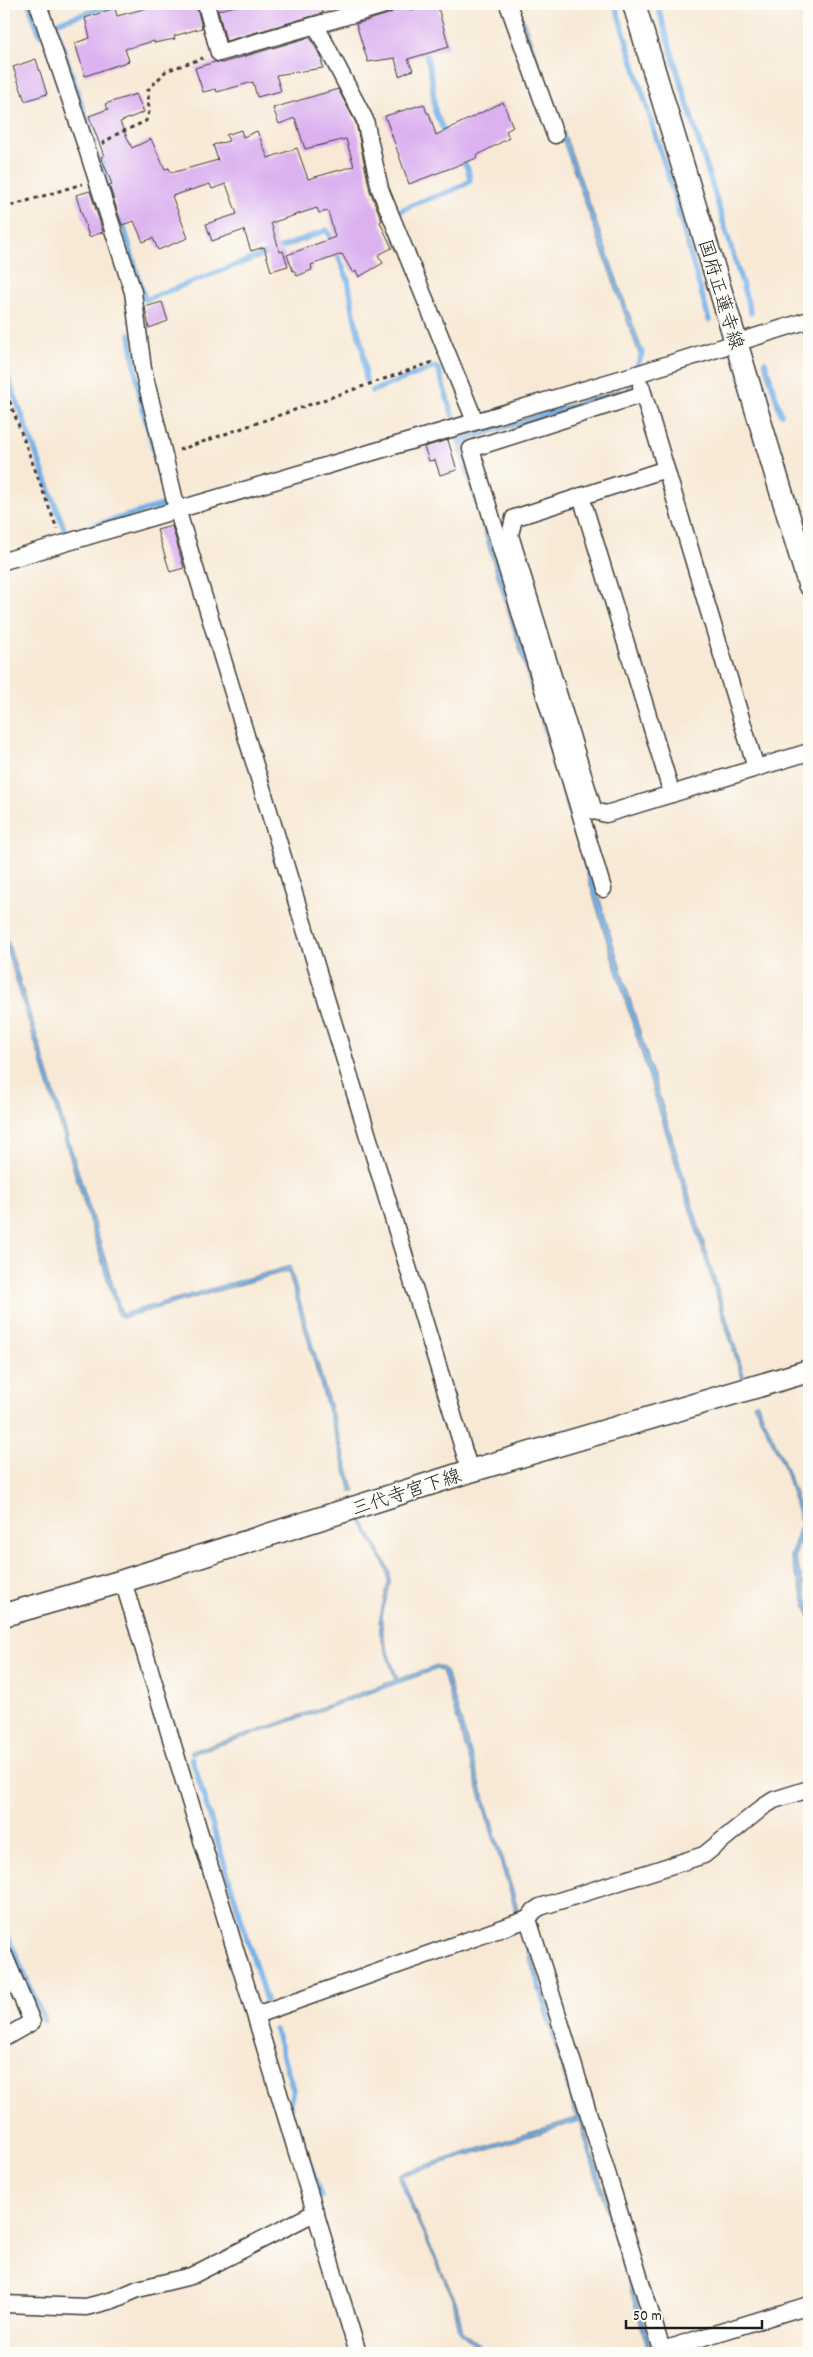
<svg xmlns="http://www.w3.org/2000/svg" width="813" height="2357" font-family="Dekko,'Klee One',sans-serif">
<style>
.water{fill:#74b0e6;stroke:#486681}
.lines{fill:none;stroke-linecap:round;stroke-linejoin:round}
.stream{stroke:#74b0e6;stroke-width:5.5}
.building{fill:#dbb1f0}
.street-casing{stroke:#3d3b38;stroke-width:19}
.secondary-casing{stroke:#3d3b38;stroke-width:25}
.path{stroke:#3d3b38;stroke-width:3;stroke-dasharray:4 4;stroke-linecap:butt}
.street{stroke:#fff;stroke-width:16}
.secondary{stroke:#fff;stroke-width:22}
.labels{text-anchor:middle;stroke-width:4;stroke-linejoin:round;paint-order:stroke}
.street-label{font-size:19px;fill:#1c1c1c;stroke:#fdfcf7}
</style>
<rect width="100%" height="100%" fill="#fdfcf7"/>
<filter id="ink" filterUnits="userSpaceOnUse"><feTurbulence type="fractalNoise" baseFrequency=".02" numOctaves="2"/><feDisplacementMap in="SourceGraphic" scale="10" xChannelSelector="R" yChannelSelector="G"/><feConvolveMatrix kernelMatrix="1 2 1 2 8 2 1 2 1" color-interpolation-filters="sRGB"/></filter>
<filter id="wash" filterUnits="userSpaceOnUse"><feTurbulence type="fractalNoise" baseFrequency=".0096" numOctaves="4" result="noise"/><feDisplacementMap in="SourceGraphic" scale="20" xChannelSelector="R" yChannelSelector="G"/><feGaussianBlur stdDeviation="1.12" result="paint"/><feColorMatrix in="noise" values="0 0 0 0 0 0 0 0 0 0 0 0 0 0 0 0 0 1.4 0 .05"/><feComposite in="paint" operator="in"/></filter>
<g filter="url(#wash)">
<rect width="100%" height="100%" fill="#f8e9d6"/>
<g class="water">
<path d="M514,4H518L644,355L640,357Z"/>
<path d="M620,389L621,395L473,439L463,448L745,1378L742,1379L602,925L456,439Z"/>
<path d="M4,928L122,1314L290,1266L355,1492H351L288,1271L123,1318L118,1315L4,941Z"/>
<path d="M757,1402L786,1466L805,1525L795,1556L809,1604V1617L790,1556L801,1524L783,1465L753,1403Z"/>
<path d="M361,1522H364L390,1571C393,1589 382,1605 382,1622C382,1641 392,1661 398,1679L437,1666H441L446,1671L519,1911L516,1913L442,1671L438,1669L258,1733L191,1754L190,1751L254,1732L395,1680L380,1634L379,1621L388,1581L387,1571Z"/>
<path d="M526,1934L653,2353H649L579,2121L402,2176L416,2214L457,2303L463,2332L480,2345L484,2353H480L475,2345L459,2332L453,2299L403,2191L399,2178L400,2173L576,2118L522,1935Z"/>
</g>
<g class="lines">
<g class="stream">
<path d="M29,4L40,35"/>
<path d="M413,4L416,15"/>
<path d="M615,4L668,175L709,320"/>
<path d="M657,4L751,313"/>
<path d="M425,48L432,79L435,112L447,137"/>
<path d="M94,144L55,23L115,4"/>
<path d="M98,156L113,195"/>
<path d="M396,214C420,197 447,197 470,181L468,169L461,157"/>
<path d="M121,217L145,300L327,230L348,280L355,320L363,350L366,381"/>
<path d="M130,334L140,397L162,482"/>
<path d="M765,362L781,414"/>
<path d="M4,367L66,534L72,533"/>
<path d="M372,391L435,367L438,369L454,420"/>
<path d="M621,393L627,391L642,354L641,350"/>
<path d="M80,530L166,504V495"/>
<path d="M192,1758L266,2000"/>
<path d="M4,1927L44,2020"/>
<path d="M275,2030L293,2089L290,2104L291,2107"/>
<path d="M296,2123L321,2197"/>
</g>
</g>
<g id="blocks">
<g class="building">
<path d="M146,4H196L202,28L174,36L175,39L154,43V41L125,49L129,61L85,76L75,43L90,38L85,18L115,8L117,16L147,8Z"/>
<path d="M245,4H320L323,13L226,41L218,10Z"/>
<path d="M402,4H408L410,10L437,4L449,47L408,59L413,70L399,76L395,58L368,62L356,24L391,13L398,5Z"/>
<path d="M310,37L321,57L323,68L276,75L281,91L257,97L253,82L217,92L216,89L203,92L195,68L215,62L222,63Z"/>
<path d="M36,59L47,94L25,101L13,67Z"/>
<path d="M338,89L356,123L370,191L382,221L380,222L392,248L378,255L383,263L359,277L356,271L353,273L342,254L311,265L312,270L297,276L295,271H293L287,255L335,237L328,211L319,213L317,208L271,223L280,252L283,251L288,266L271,271L264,247L251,251L244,230L212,241L206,224L237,214L226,184L212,189L210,184L172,196L188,238L158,250L153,238L143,242L134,221L122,225L109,185L112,184L101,157L104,156L89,116L108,109L105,104L136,94L144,112L120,122L132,148L151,139L165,169L169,168L171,173L218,160L213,145L229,141L226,135L241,130L243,137L257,131L268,158L297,148L308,179L354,166L346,139L305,149L295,118L279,124L273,108Z"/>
<path d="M503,102L513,127L506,131L509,138L476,156L477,158L409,184L385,116L424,104L427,113H429L436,135Z"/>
<path d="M90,191L103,232L89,237L76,195Z"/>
<path d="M162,302L168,321L149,328L145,307Z"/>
<path d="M448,440L457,470L440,475L435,460L429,461L424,447Z"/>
<path d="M172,526L184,568L170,572L157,530Z"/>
</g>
</g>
</g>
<g filter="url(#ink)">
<use href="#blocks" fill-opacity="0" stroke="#3d3b38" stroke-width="1"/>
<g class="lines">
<g class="street-casing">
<g id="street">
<path d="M38,4L88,152L133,292L143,369L177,509L470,1471"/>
<path d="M206,4L219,53L388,4"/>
<path d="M508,4L555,135"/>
<path d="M316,26L365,120L380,189L475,421"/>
<path d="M641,386L756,768"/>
<path d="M666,469L514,518L510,535L594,811L606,814L809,752"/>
<path d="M581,496L672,794"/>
<path d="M4,561L637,374L809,320"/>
<path d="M603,889L471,449L643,394"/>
<path d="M123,1581L358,2353"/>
<path d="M528,1919L663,2353"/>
<path d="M4,1955L32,2022L4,2038"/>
<path d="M256,2015L528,1919L534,1911L540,1907L704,1855L763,1807L774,1800L809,1789"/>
<path d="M4,2304L86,2307L113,2300L138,2289L191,2276L316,2212"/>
<path d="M662,2350L809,2305"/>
</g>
</g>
<g class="secondary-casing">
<g id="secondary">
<path d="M634,4L809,584"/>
<path d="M4,1615L123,1581L470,1471L809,1371"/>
</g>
</g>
<g class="path">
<path d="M102,144L115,135L146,121L149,112L148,90L166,71L203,58"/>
<path d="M4,208L82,184"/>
<path d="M4,386L57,529"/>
<path d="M179,450L433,362"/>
</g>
<use href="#street" class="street"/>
<use href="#secondary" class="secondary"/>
</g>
</g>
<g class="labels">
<g class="street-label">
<text transform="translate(722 294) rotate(73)" y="7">国府正蓮寺線</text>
<text transform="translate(406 1491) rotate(-18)" y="7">三代寺宮下線</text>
</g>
</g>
<rect width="813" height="2357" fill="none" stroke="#fdfcf7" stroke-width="20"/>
<path d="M626 2320v8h136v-8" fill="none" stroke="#1c1c1c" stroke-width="2.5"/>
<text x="633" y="2320" font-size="15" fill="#1c1c1c" stroke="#fdfcf7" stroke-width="4" paint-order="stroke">50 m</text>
</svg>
